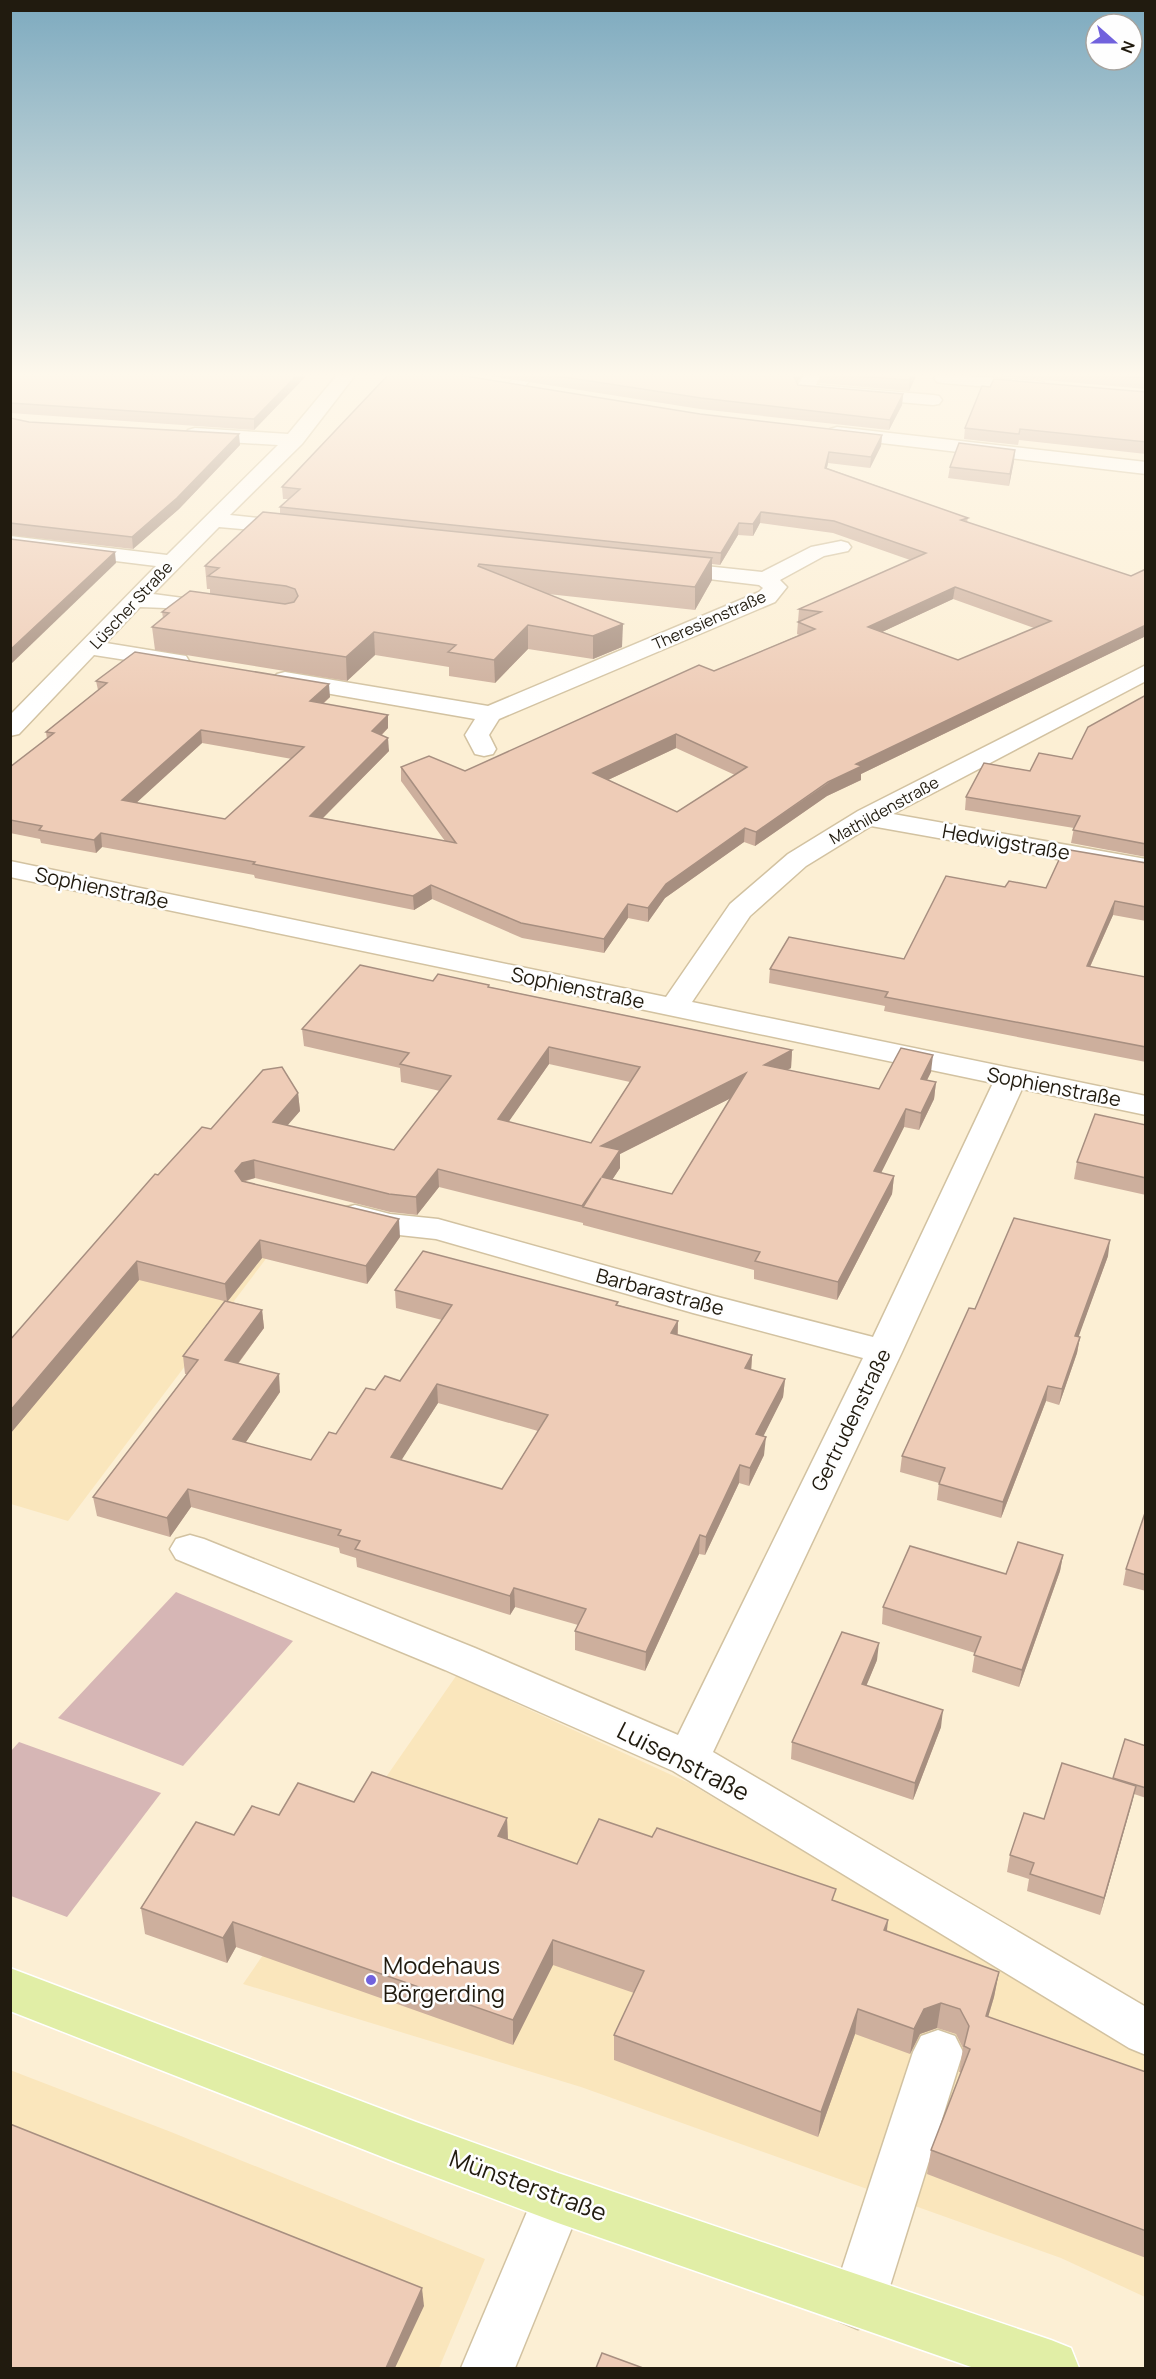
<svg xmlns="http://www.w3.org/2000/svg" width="1156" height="2379" font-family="Manrope,sans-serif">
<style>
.built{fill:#fae6bc}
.green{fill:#d6b6b5}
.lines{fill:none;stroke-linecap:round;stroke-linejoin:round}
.minor-casing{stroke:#d2c2a1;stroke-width:3}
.major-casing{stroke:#fff;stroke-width:3}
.minor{fill:#fff;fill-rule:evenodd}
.major{fill:#e1eea6;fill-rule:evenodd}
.wall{fill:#cdaf9d;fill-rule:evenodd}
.shaded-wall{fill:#a78f80}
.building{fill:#eeccb7;stroke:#a78f80;stroke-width:1.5;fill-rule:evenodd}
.poi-dot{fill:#7162dd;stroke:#fefefe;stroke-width:2}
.labels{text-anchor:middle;stroke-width:5;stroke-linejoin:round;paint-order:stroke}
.far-street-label{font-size:16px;fill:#211b0f;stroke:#fefefe}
.street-label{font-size:20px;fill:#211b0f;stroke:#fefefe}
.near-street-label{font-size:24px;fill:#211b0f;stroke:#fefefe}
.near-poi-label{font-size:24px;fill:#211b0f;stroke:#fefefe;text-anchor:start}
</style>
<rect width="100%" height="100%" fill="#fcefd4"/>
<g class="built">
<path d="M155,1174L302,1211L68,1521L11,1504V1345Z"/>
<path d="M456,1676L689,1783L1145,2057V2297L1061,2258L581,2087L243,1984Z"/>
<path d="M10,2070L171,2132L485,2259L439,2368H11Z"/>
</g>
<g class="green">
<path d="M176,1592L293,1641L183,1766L58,1718Z"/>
<path d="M19,1742L161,1793L67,1917L11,1896V1751Z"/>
</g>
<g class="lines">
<g class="minor-casing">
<g id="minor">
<path d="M338,374H356L302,444L230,515L296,522L303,524L306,528L303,532L296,534L219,527L153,594L228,604L231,609L228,614L220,616L166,608L140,607L106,643L186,656L189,661L186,666L178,668L94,655L19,734L10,736V715L156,566L10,548V536L167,555L278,445L195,440L188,438L186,434L188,430L195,428L288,434Z"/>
<path d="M518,374H536L522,389H510L507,385Z"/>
<path d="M805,374H821L816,385L933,395L939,396L942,400L939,404L933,405L798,393L795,389Z"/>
<path d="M937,374L1037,381L1043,382L1046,386L1043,390L1037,391L943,383L937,382L934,378Z"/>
<path d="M837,427L1146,462V474L830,437L828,433L830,429Z"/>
<path d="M841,541L848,543L851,547L848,551L824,556L780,580L787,587L775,602L499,719L489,735L496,749L493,754L484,756L475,754L465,735L475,719L285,686L277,684L273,679L277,674L285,672L488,706L759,592L763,588L759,585L667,574L659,573L656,568L659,563L667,562L762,572L811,547Z"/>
<path d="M1146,665V681L893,814L1146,859V875L871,826L806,866L750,916L692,1002L1146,1096V1115L1022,1089L902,1352L713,1752L1146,2007V2055L1129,2048L673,1771L445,1670L176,1559L170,1549L176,1539L190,1535L204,1539L475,1648L678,1735L863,1358L693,1313L436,1239L390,1234L343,1222L338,1215L343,1208L355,1205L390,1214L438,1219L714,1296L873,1337L993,1083L10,877V861L666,997L730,904L788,854L858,811Z"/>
<path d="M938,2030L955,2036L963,2052L885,2302L877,2321L858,2329L839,2321L831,2302L913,2052L921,2036Z"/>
<path d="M558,2173L576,2181L584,2198L515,2368H461L540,2181Z"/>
</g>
</g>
<g class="major-casing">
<path id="major" d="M10,1968L416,2122L558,2173L1051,2340L1071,2348L1079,2368H974L558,2223L398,2163L10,2011Z"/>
</g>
<use href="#minor" class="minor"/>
<use href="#major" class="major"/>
</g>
<g class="wall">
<path d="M10,374H308L254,430L10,413Z"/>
<path d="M477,374H803L797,382L798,385L903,394L902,405L889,430L700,409Z"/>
<path d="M820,374H917L909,391L819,383Z"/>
<path d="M999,374H1146V389L999,376Z"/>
<path d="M990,387L1146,392V454L1019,440L1018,445L964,439L965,428Z"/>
<path d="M700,414L882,435L881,446L870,468L828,463L827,468L968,518L967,522L1131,576L1146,569V636L861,774V780L827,796L755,846L744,842L665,898L648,922L628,918L604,953L522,938L432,899L414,910L255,878L254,875L102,847L96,853L41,843L40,839L10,833V767L47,739L46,732L98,690L96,681L330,697L323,704L388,728L382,735L389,751L323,818L445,841L401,781V767L465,771L714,671L799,635L797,634L799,609L910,560L833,533L760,523L753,536L738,535L720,565L712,564V580L695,610L548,594L622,647L593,659L528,649L495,683L449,676V667L375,655L347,681L155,650L152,627L163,618L162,612L210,594V589H207L205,566L280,514V507L289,499H283L282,487ZM953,599L1034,628L958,660L882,632ZM202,743L292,759L225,819L136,803ZM676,748L735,775L677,812L608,780Z"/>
<path d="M10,418L29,422L240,445L179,509L133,549L10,535Z"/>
<path d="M1014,461L1009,486L948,478L950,467Z"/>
<path d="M1146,695V857L1071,843L1074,828L965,810L966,797L1030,771L1072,759Z"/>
<path d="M1146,863V921L1113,915L1090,967L1146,977V1062L884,1011L885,1006L769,983L770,969L904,959L1005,887L1046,888Z"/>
<path d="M433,981L489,985V987L792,1050L791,1068L787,1070L879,1089L931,1072L927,1080L936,1082L934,1099L919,1130L904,1127L881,1173L894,1176L892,1194L837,1300L754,1279V1270L583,1225V1223L439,1187L417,1215L390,1212L255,1178L243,1182L400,1237L367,1284L262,1258L228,1301L262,1310L264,1328L238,1364L280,1392L245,1443L311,1460L336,1434L375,1390L400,1381L442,1320L396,1308L395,1290L618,1305L678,1321V1335L752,1355L751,1370L785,1379L783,1397L763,1436L764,1455L749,1486L739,1483L705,1555L699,1554L645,1671L575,1650V1631L578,1625L515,1607L510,1615L357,1567L356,1558L340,1553L339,1548L191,1507L170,1537L97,1516L93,1497L187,1374H185L183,1356L224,1301L139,1280L10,1434V1340L158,1175L211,1129L298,1093L300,1111L287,1125L394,1150L440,1091L401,1082L400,1068L304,1046L302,1029ZM549,1064L630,1082L591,1143L508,1122ZM731,1098L672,1194L612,1180L620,1168V1154ZM438,1403L538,1431L502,1489L401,1460Z"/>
<path d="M1146,1125V1195L1074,1179L1077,1162Z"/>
<path d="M1108,1256L1078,1337H1080L1077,1353L1059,1405L1046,1401L1001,1518L937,1500L939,1483L900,1472L902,1456L975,1309Z"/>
<path d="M1146,1510V1591L1123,1585L1126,1569Z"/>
<path d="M1063,1555L1060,1571L1019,1687L972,1672L975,1653L882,1624L883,1607L1006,1574Z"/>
<path d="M877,1660L866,1686L941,1727L913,1800L791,1759L792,1742Z"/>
<path d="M1125,1739L1146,1746V1798L1134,1794L1100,1915L1027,1891L1029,1879L1007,1872L1010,1855L1044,1819L1113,1779Z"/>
<path d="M354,1802L507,1818L508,1840L577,1864L835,1901L888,1920L887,1931L999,1972L994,1997L988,2017L1146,2072V2258L927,2174L931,2150L961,2072H959L963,2048L956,2034L937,2028L920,2034L910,2054L855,2034L818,2137L614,2060V2035L634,1993L553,1965L513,2045L236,1947L227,1963L145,1934L141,1908L234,1835L279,1815Z"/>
</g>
<g class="shaded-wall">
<path d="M298,374H308L254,430V419Z"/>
<path d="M796,374H803L793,388L794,377Z"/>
<path d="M913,374H917L909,391V380Z"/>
<path d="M903,394L902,405L889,430L890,420Z"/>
<path d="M239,434L240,445L179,509L133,549L132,537Z"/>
<path d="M882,435L881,446L870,468L871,457Z"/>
<path d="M1015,450L1014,461L1009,486L1010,474Z"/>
<path d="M829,452L828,463L824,479L825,468Z"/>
<path d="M761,512L760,523L753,536V524Z"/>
<path d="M739,523L738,535L720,565L721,553Z"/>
<path d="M115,552L116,563L10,665V650Z"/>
<path d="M712,558V580L695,610V587Z"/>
<path d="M955,587L953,599L867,639L868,627Z"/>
<path d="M623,624L622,647L593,659V636Z"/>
<path d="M528,625V649L495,683L494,660Z"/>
<path d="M1146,625V636L861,774V780L827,796L755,846L756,832L856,764Z"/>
<path d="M374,632L375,655L347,681L346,657Z"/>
<path d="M329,684L330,697L311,714L310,701Z"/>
<path d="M388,715V728L372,744V731Z"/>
<path d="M201,730L202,743L124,814L122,800Z"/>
<path d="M676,734V748L593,787V773Z"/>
<path d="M388,738L389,751L311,830L310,816Z"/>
<path d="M745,828L744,842L665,898L648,922V908L666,884Z"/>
<path d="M101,833L102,847L96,853L94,840Z"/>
<path d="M431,885L432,899L414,910L413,896Z"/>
<path d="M1115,901L1113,915L1084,980L1087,966Z"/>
<path d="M628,904V918L604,953V939Z"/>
<path d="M549,1047V1064L498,1137V1119Z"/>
<path d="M792,1050L791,1068L763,1082L764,1065Z"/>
<path d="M933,1055L931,1072L919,1096L921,1079Z"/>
<path d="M746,1073L745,1091L620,1154V1168L602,1195L601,1146Z"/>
<path d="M936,1082L934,1099L919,1130L921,1113Z"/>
<path d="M298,1093L300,1111L275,1140L273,1122Z"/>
<path d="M906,1109L904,1127L873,1189L874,1171Z"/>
<path d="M254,1160L255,1178L243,1181L237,1189L235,1171L242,1163Z"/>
<path d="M438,1169L439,1187L417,1215L416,1197Z"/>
<path d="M894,1176L892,1194L837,1300L838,1282Z"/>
<path d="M399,1219L400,1237L367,1284L366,1266Z"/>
<path d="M260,1240L262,1258L227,1302L225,1284Z"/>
<path d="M1110,1240L1108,1256L1073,1352L1075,1336Z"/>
<path d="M137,1261L139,1280L10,1434V1411Z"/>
<path d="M262,1310L264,1328L227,1378L225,1360Z"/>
<path d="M678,1321L677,1339L671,1333Z"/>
<path d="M1080,1337L1077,1353L1059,1405L1062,1389Z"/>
<path d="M752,1355L751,1373L745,1368Z"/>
<path d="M279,1374L280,1392L235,1458L233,1439Z"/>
<path d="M785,1379L783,1397L755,1453L756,1434Z"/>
<path d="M437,1384L438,1403L392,1475L391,1457Z"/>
<path d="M1048,1386L1046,1401L1001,1518L1003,1502Z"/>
<path d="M766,1437L764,1455L749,1486L750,1468Z"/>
<path d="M740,1465L739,1483L705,1555L706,1537Z"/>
<path d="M188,1489L191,1507L170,1537L167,1518Z"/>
<path d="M700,1535L699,1554L645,1671L646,1652Z"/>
<path d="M1063,1555L1060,1571L1019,1687L1022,1670Z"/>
<path d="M514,1588L515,1607L510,1615V1596Z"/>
<path d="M879,1643L877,1660L860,1701L862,1684Z"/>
<path d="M943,1710L941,1727L913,1800L915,1783Z"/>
<path d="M1136,1786L1132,1803L1100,1915L1104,1898Z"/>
<path d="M507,1818L508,1843L498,1836Z"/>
<path d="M888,1920L885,1945L884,1930Z"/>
<path d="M233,1922L236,1947L227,1963L223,1938Z"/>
<path d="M553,1940V1965L513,2045V2020Z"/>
<path d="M999,1972L994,1997L981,2041L986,2016Z"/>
<path d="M941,2003L937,2028L920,2034L910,2054L914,2029L924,2009Z"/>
<path d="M858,2009L855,2034L818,2137L821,2112Z"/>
<path d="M422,2288L424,2306L395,2368H386Z"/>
</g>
<g class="building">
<path d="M10,374H298L254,419L10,403Z"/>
<path d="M389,374H453L700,414L882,435L871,457L829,452L825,468L968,518L961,520L1131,576L1146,569V625L856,764L862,766L828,782L756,832L745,828L666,884L648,908L628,904L604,939L521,923L431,885L413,896L253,864L255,862L101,833L94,840L39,830L42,826L10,820V767L54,733L46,732L107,683L96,681L135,652L329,684L310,701L388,715L372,731L388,738L310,816L456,843L401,767L429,756L465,771L699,665L714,671L815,629L798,622L821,612L799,609L926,553L834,521L761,512L753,524L739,523L721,553L280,507L300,489L282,487ZM955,587L1051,621L958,660L868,627ZM201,730L304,747L225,819L122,800ZM676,734L747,767L677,812L593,773Z"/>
<path d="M544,374H796L794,377L798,385L903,394L890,420L701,398Z"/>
<path d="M832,374H913L909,380Z"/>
<path d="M1093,374H1146V378Z"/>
<path d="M994,379L1146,392V442L1020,429L1019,434L965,428L982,386L990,387Z"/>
<path d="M10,418L29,422L239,434L177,498L132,537L10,523Z"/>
<path d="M959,443L1015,450L1010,474L950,467Z"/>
<path d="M263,512L712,558L695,587L479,564L478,566L623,624L593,636L528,625L494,660L448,652L456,645L374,632L346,657L152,627L169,613L162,612L190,591L285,604L294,602L298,596L295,589L286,586L208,576L219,568L205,566Z"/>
<path d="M10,539L115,552L10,650Z"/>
<path d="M1146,695V844L1073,830L1080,816L966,797L984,763L1030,771L1039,753L1072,759L1088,727Z"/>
<path d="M1064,849L1146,863V907L1115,901L1087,966L1146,977V1047L885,997L888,992L770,969L789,937L904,959L946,876L1005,887L1009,881L1046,888Z"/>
<path d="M360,965L433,981L438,974L489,985L488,987L792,1050L764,1065L879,1089L901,1048L933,1055L921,1079L936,1082L921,1113L906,1109L874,1171L894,1176L838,1282L755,1261L760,1252L583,1207L601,1178L582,1206L438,1169L416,1197L389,1194L254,1160L242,1163L235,1171L242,1181L399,1219L366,1266L260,1240L225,1284L137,1261L10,1411V1340L155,1174L158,1175L202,1127L211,1129L263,1070L282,1067L298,1093L273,1122L394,1150L451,1076L400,1064L409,1053L302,1029ZM549,1047L640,1067L591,1143L498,1119ZM746,1073L672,1194L602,1177L620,1150L601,1146Z"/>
<path d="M1095,1114L1146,1125V1178L1077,1162Z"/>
<path d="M1014,1218L1110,1240L1075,1336L1080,1337L1062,1389L1048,1386L1003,1502L939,1484L945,1468L902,1456L969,1308L975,1309Z"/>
<path d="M423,1251L618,1302L616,1305L678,1321L671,1333L752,1355L745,1368L785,1379L756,1434L766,1437L750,1468L740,1465L706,1537L700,1535L646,1652L575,1631L586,1609L514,1588L510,1596L355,1549L360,1541L338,1535L341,1530L188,1489L167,1518L93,1497L198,1360L183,1356L225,1301L262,1310L225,1360L279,1374L233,1439L311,1460L329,1432L336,1434L366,1388L375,1390L385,1376L400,1381L452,1305L395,1290ZM437,1384L548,1415L502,1489L391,1457Z"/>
<path d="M1146,1510V1575L1126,1569Z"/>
<path d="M1018,1542L1063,1555L1022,1670L974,1655L981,1637L883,1607L910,1546L1006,1574Z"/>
<path d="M842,1632L879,1643L862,1684L943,1710L915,1783L792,1742Z"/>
<path d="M1125,1739L1146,1746V1788L1113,1778Z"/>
<path d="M1062,1763L1136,1786L1104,1898L1030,1874L1034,1863L1010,1855L1024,1813L1044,1819Z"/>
<path d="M372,1772L507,1818L498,1836L577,1864L599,1819L652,1837L657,1828L836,1889L832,1900L888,1920L884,1930L999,1972L986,2016L1146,2072V2231L931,2150L970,2049L964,2046L969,2026L960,2009L941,2003L924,2009L914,2029L858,2009L821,2112L614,2035L644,1971L553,1940L513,2020L233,1922L223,1938L141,1908L196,1822L234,1835L252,1806L279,1815L298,1783L354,1802Z"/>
<path d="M10,2124L422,2288L386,2368H10Z"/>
<path d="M602,2353L643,2368H596Z"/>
</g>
<linearGradient id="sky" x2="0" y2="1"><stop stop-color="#7daabf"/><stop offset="0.53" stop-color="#fef8ec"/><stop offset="1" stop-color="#fef8ec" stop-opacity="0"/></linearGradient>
<rect width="1156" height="707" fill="url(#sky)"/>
<circle class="poi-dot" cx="371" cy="1980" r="6"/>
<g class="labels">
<g class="far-street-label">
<text transform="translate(131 605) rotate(-47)" y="6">Lüscher Straße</text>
<text transform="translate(709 620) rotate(-24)" y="6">Theresienstraße</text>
<text transform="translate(884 810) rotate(-29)" y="6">Mathildenstraße</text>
</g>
<g class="street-label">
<text transform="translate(1006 842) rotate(10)" y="7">Hedwigstraße</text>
<text transform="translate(102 888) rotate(12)" y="7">Sophienstraße</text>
<text transform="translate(578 988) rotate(12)" y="7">Sophienstraße</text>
<text transform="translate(1054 1087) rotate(11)" y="7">Sophienstraße</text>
<text transform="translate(660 1292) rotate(15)" y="7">Barbarastraße</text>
<text transform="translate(851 1420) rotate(-64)" y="7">Gertrudenstraße</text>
</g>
<g class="near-street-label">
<text transform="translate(683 1762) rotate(27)" y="8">Luisenstraße</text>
<text transform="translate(528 2186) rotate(20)" y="8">Münsterstraße</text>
</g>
<g class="near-poi-label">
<text x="383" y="1974">Modehaus<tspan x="383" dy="28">Börgerding</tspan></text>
</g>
</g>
<rect width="1156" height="2379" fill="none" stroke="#211b0f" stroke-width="24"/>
<g transform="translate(1114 42) rotate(111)"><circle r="28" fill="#fefefe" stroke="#a6a39e" stroke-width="1.5"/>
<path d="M0-4.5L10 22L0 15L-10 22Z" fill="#7162dd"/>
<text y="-9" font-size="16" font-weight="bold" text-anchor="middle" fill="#211b0f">N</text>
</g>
</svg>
